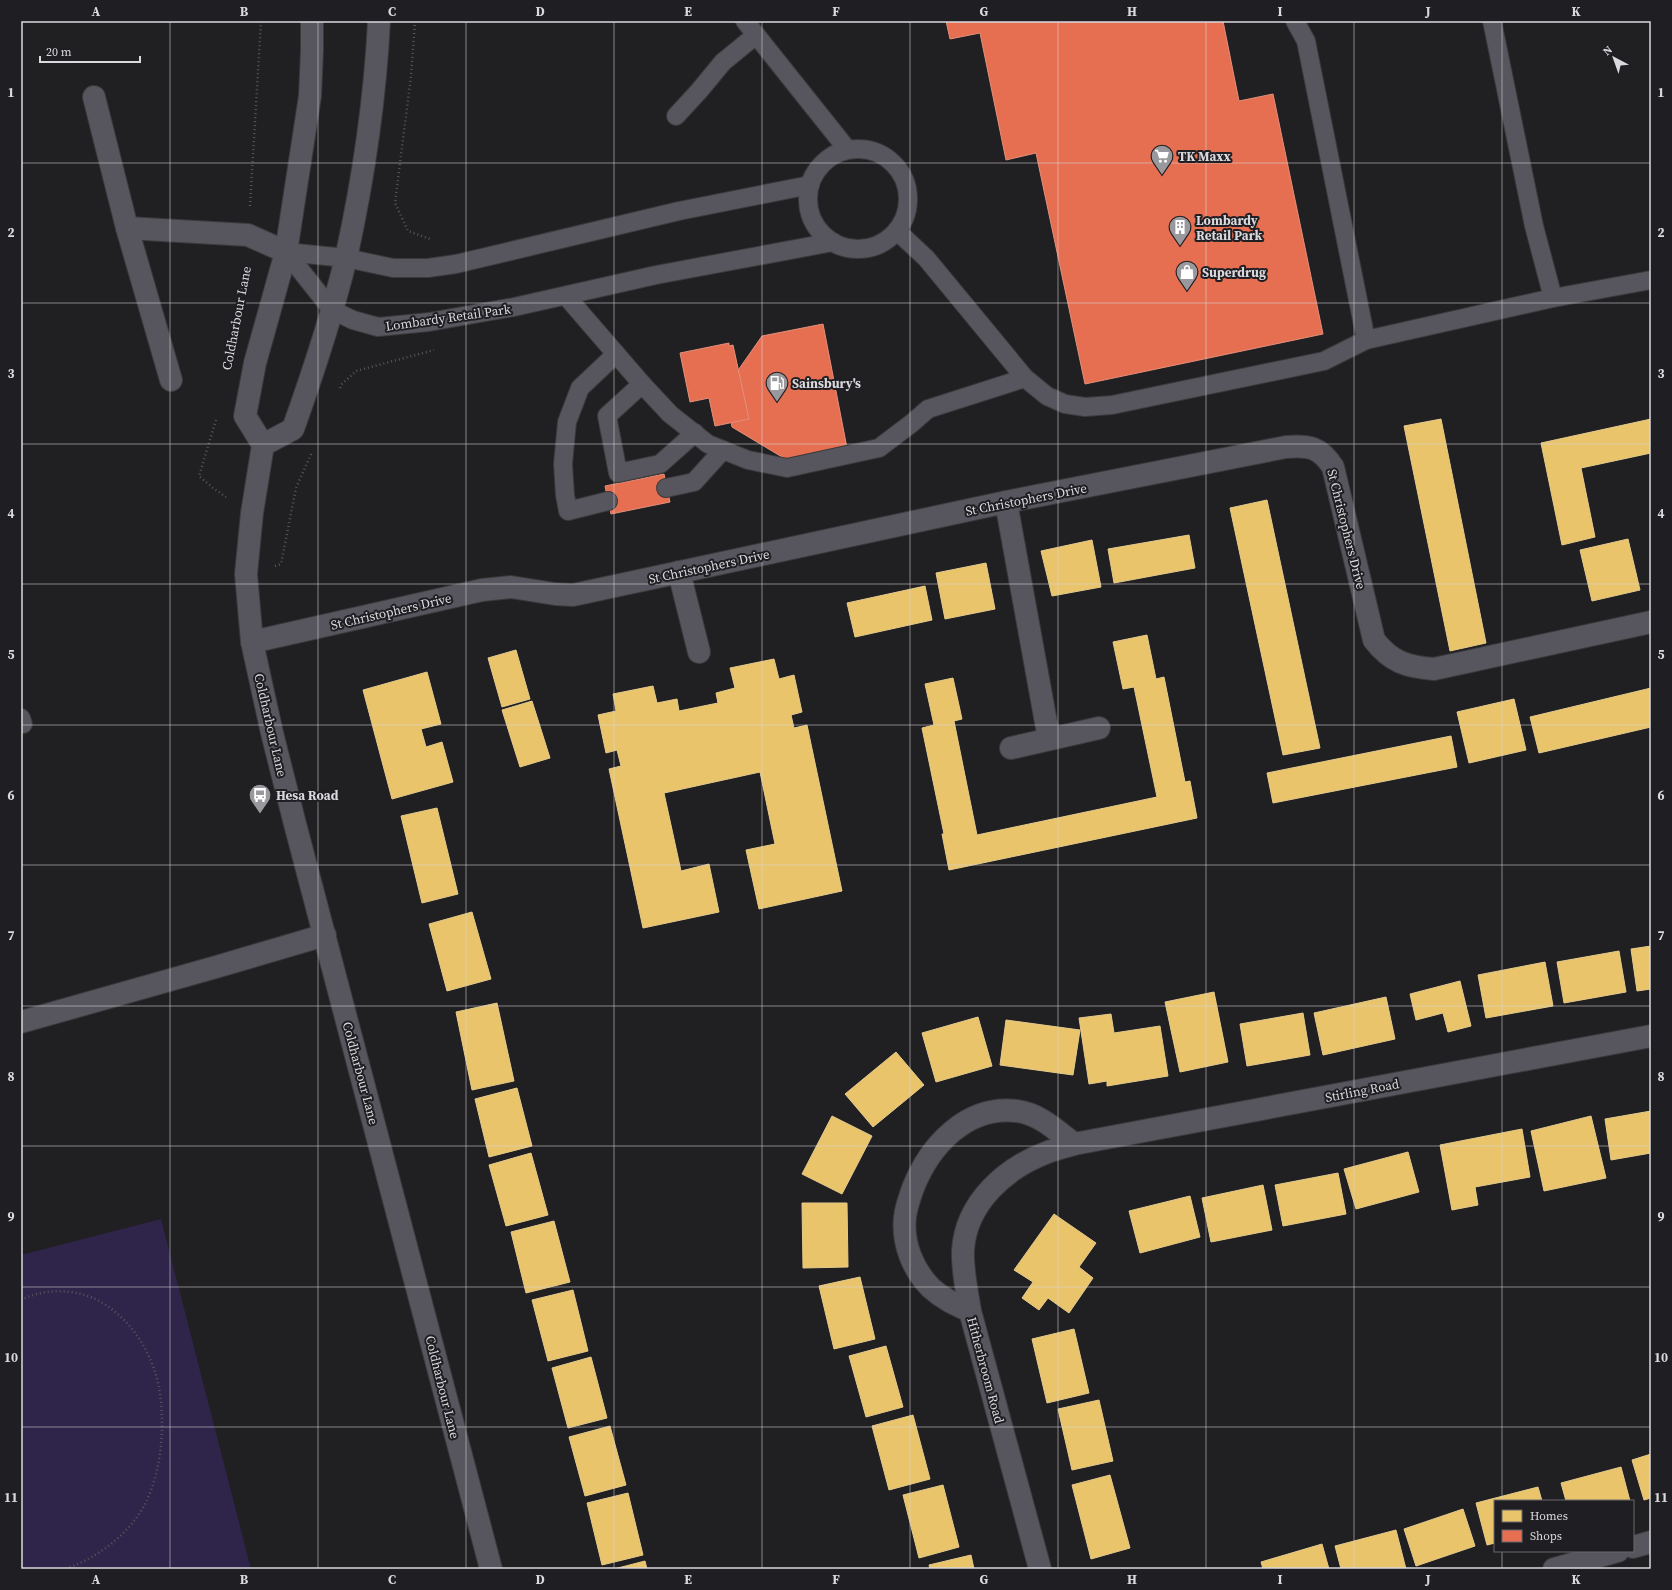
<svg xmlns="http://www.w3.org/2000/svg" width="1672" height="1590" font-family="'Source Serif 4',serif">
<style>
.green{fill:#2f254a}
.homes{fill:#e9c46a;stroke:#e4ca8c}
.shops{fill:#e76f51;stroke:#e38f7b}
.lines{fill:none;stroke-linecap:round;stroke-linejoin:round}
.service-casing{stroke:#3a3a3b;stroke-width:20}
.minor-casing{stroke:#3a3a3b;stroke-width:24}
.tertiary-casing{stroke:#3a3a3b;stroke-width:24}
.path{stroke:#57565c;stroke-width:2.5;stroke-dasharray:1 3;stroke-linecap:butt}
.service{stroke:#57555e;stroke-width:18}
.minor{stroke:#57555e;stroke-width:22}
.tertiary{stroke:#57555e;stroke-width:22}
.grid{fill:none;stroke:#dad9dd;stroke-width:1;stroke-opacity:0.55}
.labels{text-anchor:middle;stroke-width:4;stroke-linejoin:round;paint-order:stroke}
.poi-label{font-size:13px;font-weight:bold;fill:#dad9dd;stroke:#1f1e23;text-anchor:start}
.street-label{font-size:13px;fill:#dad9dd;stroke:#1f1e23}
.neatline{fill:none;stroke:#dad9dd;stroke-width:1.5}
.grid-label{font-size:13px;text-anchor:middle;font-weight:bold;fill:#dad9dd}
</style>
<rect width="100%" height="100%" fill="#201f22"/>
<path class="green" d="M161,1219L251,1569H21V1255Z"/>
<g class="homes">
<path d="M1441,419L1486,643L1450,651L1404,426Z"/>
<path d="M1651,419V453L1581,468L1595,537L1562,545L1541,443Z"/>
<path d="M1267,500L1320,748L1283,755L1230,508Z"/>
<path d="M1189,535L1195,568L1114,583L1108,549Z"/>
<path d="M1628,539L1640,590L1592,601L1580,550Z"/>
<path d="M1092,540L1101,587L1052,596L1041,551Z"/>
<path d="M986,563L995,609L945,619L936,573Z"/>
<path d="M925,586L932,620L855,637L847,603Z"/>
<path d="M1147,635L1156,679L1164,677L1185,782L1190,781L1197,818L949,870L942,834H944L922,728L934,725L925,684L953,678L962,719L954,721L977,835L1157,797L1134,687L1123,689L1113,642Z"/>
<path d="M516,650L530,699L502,707L488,658Z"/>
<path d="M774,659L779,679L794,675L802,712L791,715L794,728L807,725L842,891L759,909L746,850L775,844L760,772L664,793L681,871L709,864L719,912L643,928L609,769L621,766L617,750L606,753L598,715L616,711L613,694L653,686L657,703L677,699L679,711L718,703L716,693L735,688L730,668Z"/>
<path d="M427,672L441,724L421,729L426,747L442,742L453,782L392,799L363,690Z"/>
<path d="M1651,688V727L1539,753L1530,717Z"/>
<path d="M1514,699L1526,750L1469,763L1457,712Z"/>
<path d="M532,701L550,758L520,767L502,710Z"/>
<path d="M1451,736L1457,767L1273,803L1267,773Z"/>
<path d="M437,808L458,894L422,903L401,816Z"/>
<path d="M472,912L491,979L447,991L429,924Z"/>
<path d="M1651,946V989L1637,991L1631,949Z"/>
<path d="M1619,951L1626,992L1564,1003L1557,962Z"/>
<path d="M1545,962L1553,1006L1486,1018L1478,975Z"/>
<path d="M1460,981L1471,1026L1448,1032L1443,1013L1416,1020L1410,994Z"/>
<path d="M1214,992L1228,1062L1180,1072L1165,1002Z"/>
<path d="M1386,997L1395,1039L1323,1055L1314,1013Z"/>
<path d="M497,1003L514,1081L472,1090L456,1012Z"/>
<path d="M1303,1013L1310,1055L1247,1066L1240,1024Z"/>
<path d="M1111,1014L1114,1033L1160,1026L1168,1076L1107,1086V1081L1089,1084L1079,1018Z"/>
<path d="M978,1017L992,1066L936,1082L922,1033Z"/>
<path d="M1006,1020L1080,1030L1073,1075L1000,1065Z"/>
<path d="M896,1052L924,1085L873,1127L845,1094Z"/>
<path d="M517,1088L532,1146L489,1157L475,1099Z"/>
<path d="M1651,1111V1153L1611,1160L1605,1119Z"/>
<path d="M832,1116L872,1136L842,1194L802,1174Z"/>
<path d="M1591,1116L1606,1178L1544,1191L1531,1131Z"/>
<path d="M1522,1129L1530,1177L1475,1187L1478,1205L1452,1210L1440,1145Z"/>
<path d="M1408,1152L1419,1192L1356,1209L1344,1169Z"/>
<path d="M531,1153L548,1215L506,1226L489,1165Z"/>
<path d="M1338,1173L1346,1214L1283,1226L1275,1185Z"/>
<path d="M1263,1185L1272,1230L1211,1242L1202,1198Z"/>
<path d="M1190,1196L1200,1237L1140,1253L1129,1211Z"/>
<path d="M802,1203H847L848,1267L803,1268Z"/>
<path d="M1054,1214L1096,1243L1079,1267L1093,1278L1069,1313L1048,1298L1039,1310L1022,1298L1033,1282L1014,1270Z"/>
<path d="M554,1221L570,1282L526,1293L511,1232Z"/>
<path d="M860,1277L875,1339L834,1349L819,1286Z"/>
<path d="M573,1290L588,1351L548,1361L532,1300Z"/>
<path d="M1074,1329L1089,1393L1047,1403L1032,1339Z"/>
<path d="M886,1346L903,1407L866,1417L849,1356Z"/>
<path d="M591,1357L607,1418L568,1428L552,1368Z"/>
<path d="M1099,1400L1113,1461L1072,1470L1058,1409Z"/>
<path d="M913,1415L930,1479L889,1490L872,1426Z"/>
<path d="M610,1426L626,1485L585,1496L569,1437Z"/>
<path d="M1651,1454V1498L1644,1500L1632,1460Z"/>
<path d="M1621,1467L1630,1501H1566L1561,1483Z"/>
<path d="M1110,1475L1130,1548L1091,1559L1072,1485Z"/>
<path d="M943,1485L959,1547L919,1558L903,1495Z"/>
<path d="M1538,1487L1542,1501H1495V1543L1487,1545L1476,1503Z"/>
<path d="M628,1493L643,1555L602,1565L587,1503Z"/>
<path d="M1463,1509L1475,1546L1416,1566L1404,1529Z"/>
<path d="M1396,1530L1406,1569H1341L1335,1546Z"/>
<path d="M1322,1544L1329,1569H1263L1261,1562Z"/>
<path d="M971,1555L974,1569H930L929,1565Z"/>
<path d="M645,1561L647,1569H614Z"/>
</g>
<g class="shops">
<path d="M946,21H1223L1239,101L1273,94L1323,334L1085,384L1036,153L1006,160L980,33L950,39Z"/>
<path d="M823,324L847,448L787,460L732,427L725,389L762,336Z"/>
<path d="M729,343V346L733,345L749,419L715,426L709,398L690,402L680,353Z"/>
<path d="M664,474L670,502L611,514L605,486Z"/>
</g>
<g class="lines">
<g class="service-casing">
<g id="service">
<path d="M745,21L847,149"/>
<path d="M1295,21L1306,41L1366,340"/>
<path d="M676,116L699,91L723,62L756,35"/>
<circle cx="858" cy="199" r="50"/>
<path d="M897,231L926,258L1025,378L1047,396L1065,404L1085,407L1112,405L1324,361L1366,340L1553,298L1534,226L1492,21"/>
<path d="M286,252L332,310L353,320L378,327L429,322L514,307L656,275L833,242"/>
<path d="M286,252L346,258L393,268H428L456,264L679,211L810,185"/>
<path d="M566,296L642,384L670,414L708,444L748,460L787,468L879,448L912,423L928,409L1025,378"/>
<path d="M1553,298L1651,280"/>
<path d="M642,384L607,416L618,473L660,464L695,433"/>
<path d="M666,488L694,482L723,450"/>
<path d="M608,501L568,511L565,495L563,464L567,422L580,388L616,354"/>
<path d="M21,718L23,724"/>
</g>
</g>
<g class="minor-casing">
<g id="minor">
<path d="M94,97L127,228L171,380"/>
<path d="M127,228L248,235L286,252"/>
<path d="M1006,502L1049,739"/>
<path d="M679,572L699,652"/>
<path d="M252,642L482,590L511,587L555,594L573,595L1006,502L1286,447C1309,445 1320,447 1333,467L1374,640C1391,662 1407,667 1434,669L1651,622"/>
<path d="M1011,748L1099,728"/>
<path d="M21,1022L216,967L325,935"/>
<path d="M970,1311C967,1291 962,1270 963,1250C966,1203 1005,1168 1048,1152C1056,1149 1065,1147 1074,1144L1651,1036"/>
<path d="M1633,1547L1651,1542"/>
<path d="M1040,1569L970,1311C956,1305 943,1299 931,1288C913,1270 902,1243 905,1217C906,1207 910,1197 913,1188C930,1145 967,1105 1017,1111C1040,1114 1057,1131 1074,1144"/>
<path d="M1554,1569L1618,1551"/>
</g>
</g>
<g class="tertiary-casing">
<g id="tertiary">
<path d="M312,21V50L310,96L286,252L255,363L245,416L263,445L252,513L246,574L252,642L272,733L295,824L491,1569"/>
<path d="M263,445L293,429C313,373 332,316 346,258C363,181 375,100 379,21"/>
</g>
</g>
<g class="path">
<path d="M415,21L411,76L395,203L408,231L430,239"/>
<path d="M250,206L261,21"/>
<path d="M239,305L246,267"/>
<path d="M340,388L341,385L356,371L434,350"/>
<path d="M216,420L199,476L213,488L226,497"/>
<path d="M275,566L281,564L296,488L312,452"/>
<path d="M21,1300C37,1292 53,1290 71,1292C119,1298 154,1348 160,1394C165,1430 161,1474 144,1506C127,1536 97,1558 65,1569"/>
<path d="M21,1568L25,1569"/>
</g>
<use href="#service" class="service"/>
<use href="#minor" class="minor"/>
<use href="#tertiary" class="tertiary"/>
</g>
<path class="grid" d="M170,21V1569M318,21V1569M466,21V1569M614,21V1569M762,21V1569M910,21V1569M1058,21V1569M1206,21V1569M1354,21V1569M1502,21V1501M21,163H1651M21,303H1651M21,444H1651M21,584H1651M21,725H1651M21,865H1651M21,1006H1651M21,1146H1651M21,1287H1651M21,1427H1651M1502,1551V1569"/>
<defs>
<g id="supermarket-pin" transform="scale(1.15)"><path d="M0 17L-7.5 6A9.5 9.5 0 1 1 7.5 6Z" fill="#99989c" stroke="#1f1e23"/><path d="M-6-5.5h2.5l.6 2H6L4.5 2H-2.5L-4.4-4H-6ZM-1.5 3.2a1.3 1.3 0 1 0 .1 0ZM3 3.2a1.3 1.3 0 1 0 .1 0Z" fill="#fff"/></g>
<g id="building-pin" transform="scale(1.15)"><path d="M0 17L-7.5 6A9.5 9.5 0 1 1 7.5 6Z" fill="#99989c" stroke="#1f1e23"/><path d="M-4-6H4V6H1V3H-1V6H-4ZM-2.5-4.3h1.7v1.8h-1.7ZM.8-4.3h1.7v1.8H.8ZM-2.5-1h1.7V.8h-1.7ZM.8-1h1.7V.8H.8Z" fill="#fff"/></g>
<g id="shop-pin" transform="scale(1.15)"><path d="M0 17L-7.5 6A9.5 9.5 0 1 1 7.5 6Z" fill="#99989c" stroke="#1f1e23"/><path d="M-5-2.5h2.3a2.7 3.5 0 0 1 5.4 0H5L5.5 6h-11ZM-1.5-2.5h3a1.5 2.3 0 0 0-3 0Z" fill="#fff"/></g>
<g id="fuel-pin" transform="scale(1.15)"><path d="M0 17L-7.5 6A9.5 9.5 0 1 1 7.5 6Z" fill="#99989c" stroke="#1f1e23"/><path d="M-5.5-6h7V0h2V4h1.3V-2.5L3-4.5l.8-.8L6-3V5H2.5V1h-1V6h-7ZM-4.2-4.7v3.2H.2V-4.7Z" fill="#fff"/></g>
<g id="bus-pin" transform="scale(1.15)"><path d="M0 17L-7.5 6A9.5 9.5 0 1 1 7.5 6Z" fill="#99989c" stroke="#1f1e23"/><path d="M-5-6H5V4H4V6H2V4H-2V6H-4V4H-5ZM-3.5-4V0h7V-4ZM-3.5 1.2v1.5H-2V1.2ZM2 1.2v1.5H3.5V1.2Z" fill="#fff"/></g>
</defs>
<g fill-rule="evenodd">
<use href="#supermarket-pin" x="1162" y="156"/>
<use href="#building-pin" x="1180" y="227"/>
<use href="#shop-pin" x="1187" y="272"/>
<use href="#fuel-pin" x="777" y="383"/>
<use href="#bus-pin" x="260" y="795"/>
</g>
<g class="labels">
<g class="poi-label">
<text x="1178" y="161">TK Maxx</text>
<text x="1196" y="225">Lombardy<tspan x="1196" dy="15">Retail Park</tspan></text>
<text x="1202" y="277">Superdrug</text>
<text x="792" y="388">Sainsbury's</text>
<text x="276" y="800">Hesa Road</text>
</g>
<g class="street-label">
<text transform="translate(448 317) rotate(-8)" y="5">Lombardy Retail Park</text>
<text transform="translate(236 318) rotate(-79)" y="5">Coldharbour Lane</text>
<text transform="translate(1026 499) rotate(-11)" y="5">St Christophers Drive</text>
<text transform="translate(1347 529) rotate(76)" y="5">St Christophers Drive</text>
<text transform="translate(709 566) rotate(-12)" y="5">St Christophers Drive</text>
<text transform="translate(391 611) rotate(-13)" y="5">St Christophers Drive</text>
<text transform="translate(271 725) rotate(77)" y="5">Coldharbour Lane</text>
<text transform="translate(361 1073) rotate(75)" y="5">Coldharbour Lane</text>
<text transform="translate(1362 1090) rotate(-11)" y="5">Stirling Road</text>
<text transform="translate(986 1370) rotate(75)" y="5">Hitherbroom Road</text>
<text transform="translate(443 1387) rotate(76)" y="5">Coldharbour Lane</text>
</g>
</g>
<rect width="1672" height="1590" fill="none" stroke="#1f1e23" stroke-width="44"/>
<rect x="1494" y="1500" width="140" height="52" fill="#1f1e23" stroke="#6a696d"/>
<rect x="1502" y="1510" width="20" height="12" fill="#e9c46a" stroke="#6a696d"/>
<text x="1530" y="1520" font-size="12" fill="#dad9dd">Homes</text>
<rect x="1502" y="1530" width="20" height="12" fill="#e76f51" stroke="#6a696d"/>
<text x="1530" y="1540" font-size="12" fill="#dad9dd">Shops</text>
<g transform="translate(1614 58) rotate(319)" stroke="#1f1e23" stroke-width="3" paint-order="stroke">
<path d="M0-3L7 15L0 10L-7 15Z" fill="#dad9dd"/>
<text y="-6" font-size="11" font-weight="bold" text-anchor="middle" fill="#dad9dd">N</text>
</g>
<path d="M40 56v6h100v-6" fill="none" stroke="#dad9dd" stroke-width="2"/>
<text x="46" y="56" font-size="12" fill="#dad9dd" stroke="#1f1e23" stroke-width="3" paint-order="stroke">20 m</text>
<rect x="22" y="22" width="1628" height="1546" class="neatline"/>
<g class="grid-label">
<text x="96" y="16">A</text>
<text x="244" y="16">B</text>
<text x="392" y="16">C</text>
<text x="540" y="16">D</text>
<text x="688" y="16">E</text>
<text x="836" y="16">F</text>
<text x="984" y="16">G</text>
<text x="1132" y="16">H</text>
<text x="1280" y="16">I</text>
<text x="1428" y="16">J</text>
<text x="1576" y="16">K</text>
<text x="11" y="97">1</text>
<text x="1661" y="97">1</text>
<text x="11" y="237">2</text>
<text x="1661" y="237">2</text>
<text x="11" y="378">3</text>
<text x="1661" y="378">3</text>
<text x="11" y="518">4</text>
<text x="1661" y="518">4</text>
<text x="11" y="659">5</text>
<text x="1661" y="659">5</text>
<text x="11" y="800">6</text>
<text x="1661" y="800">6</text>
<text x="11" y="940">7</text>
<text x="1661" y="940">7</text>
<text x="11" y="1081">8</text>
<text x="1661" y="1081">8</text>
<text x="11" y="1221">9</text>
<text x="1661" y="1221">9</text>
<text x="11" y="1362">10</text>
<text x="1661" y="1362">10</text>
<text x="11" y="1502">11</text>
<text x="1661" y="1502">11</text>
<text x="96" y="1584">A</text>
<text x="244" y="1584">B</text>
<text x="392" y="1584">C</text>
<text x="540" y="1584">D</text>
<text x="688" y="1584">E</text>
<text x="836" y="1584">F</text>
<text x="984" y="1584">G</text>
<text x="1132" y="1584">H</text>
<text x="1280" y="1584">I</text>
<text x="1428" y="1584">J</text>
<text x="1576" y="1584">K</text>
</g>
</svg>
